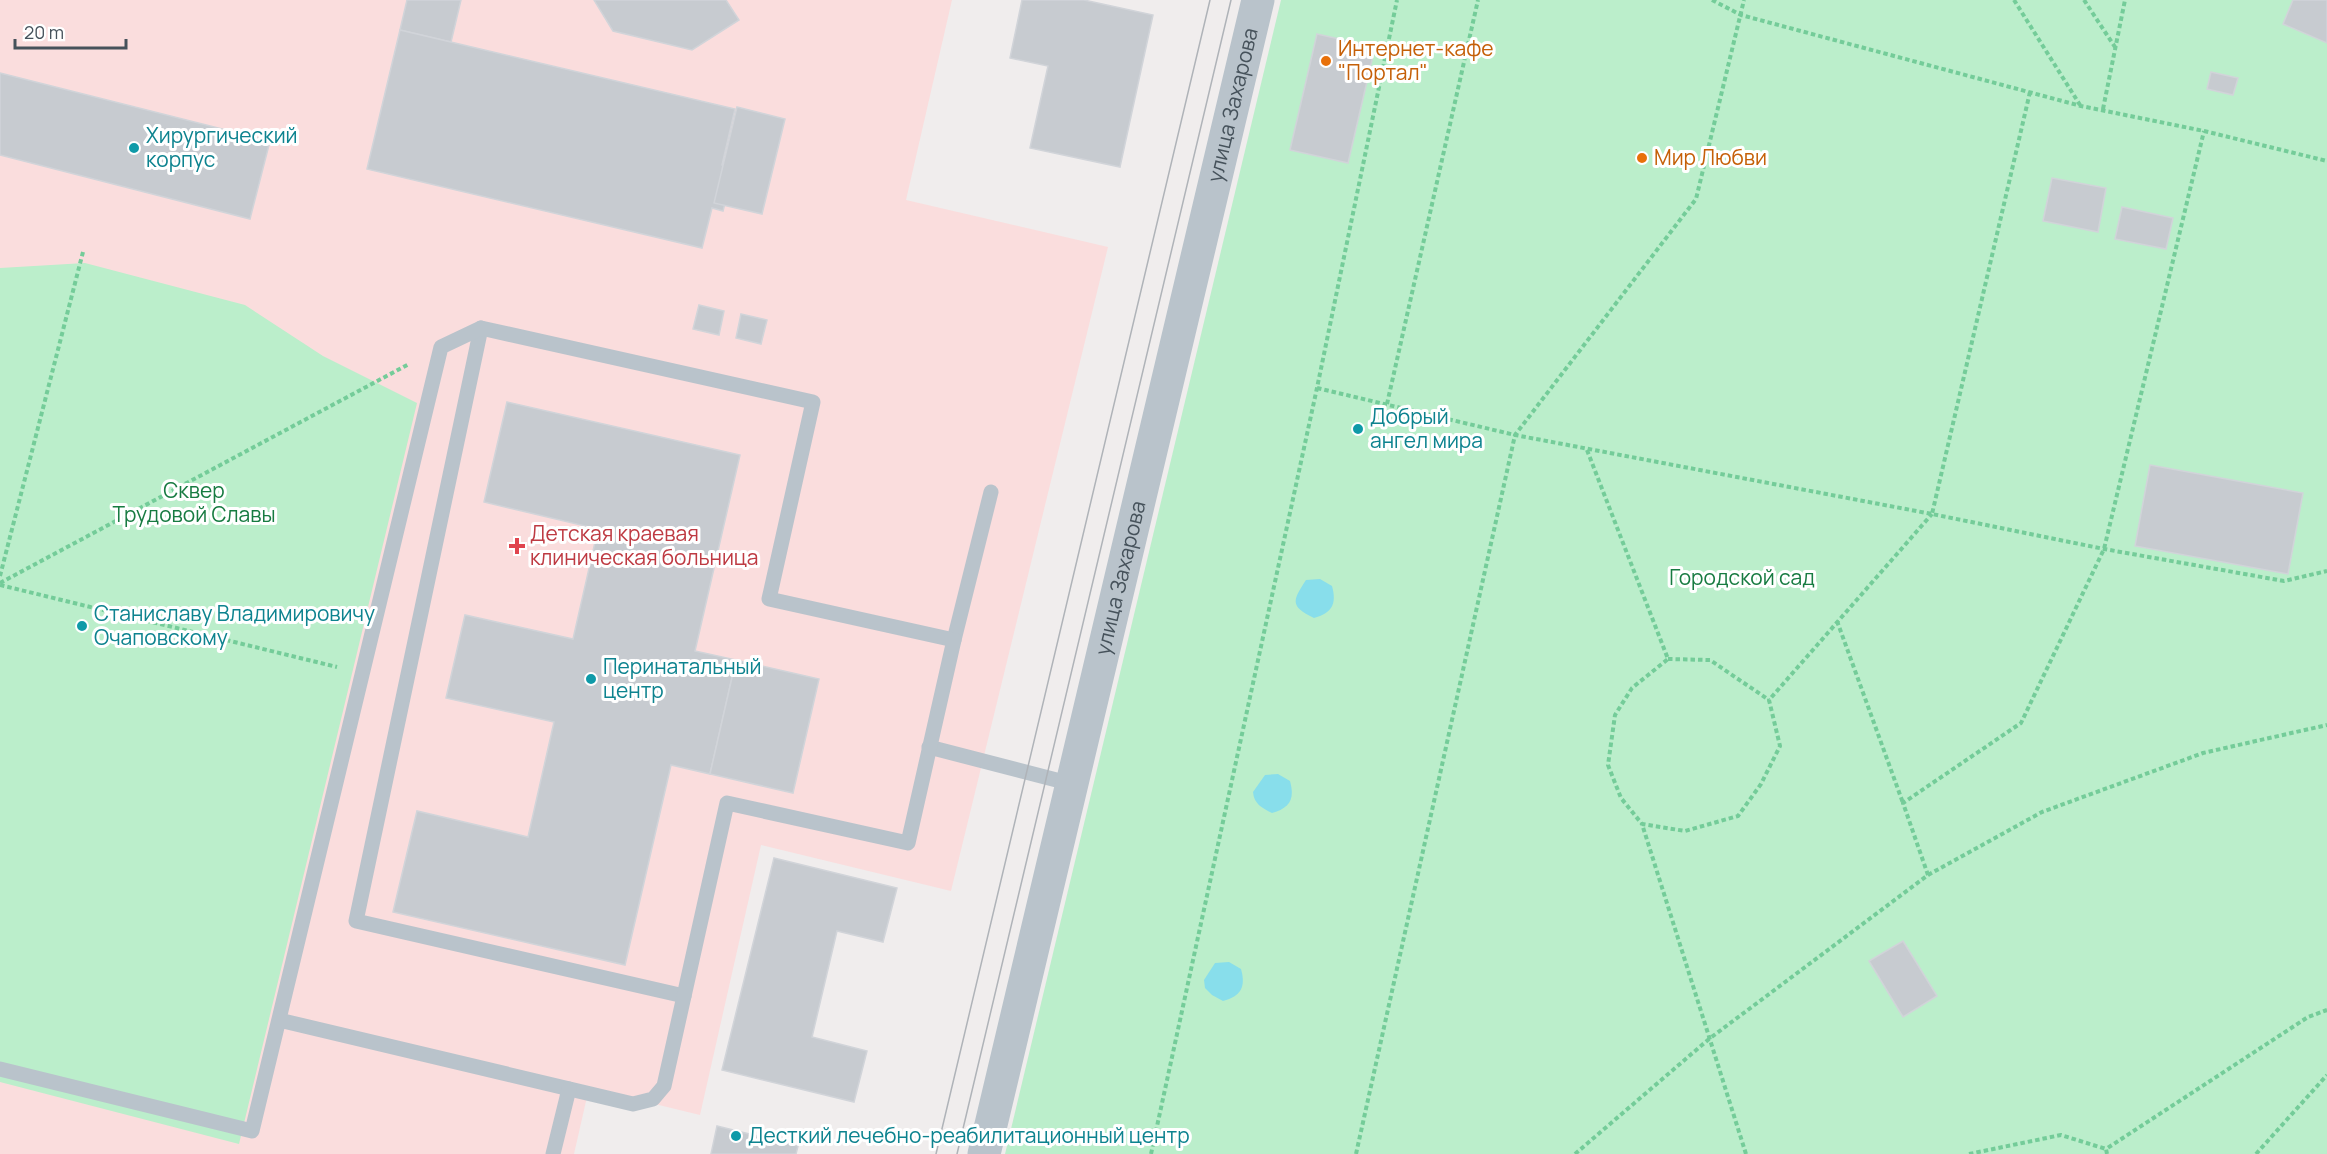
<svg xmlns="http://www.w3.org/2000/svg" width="2327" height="1154" font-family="Manrope,sans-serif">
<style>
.medical{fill:#fadddd}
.green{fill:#bbeecb}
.water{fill:#88deeb}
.building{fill:#c7cbd0;stroke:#d1d4d9;stroke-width:1.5}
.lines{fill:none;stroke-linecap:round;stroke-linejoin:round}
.path{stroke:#74cc99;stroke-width:4;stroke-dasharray:4.5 3;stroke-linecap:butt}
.service{stroke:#b9c3cb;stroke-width:15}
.tertiary{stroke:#b9c3cb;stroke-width:33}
.tram{stroke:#afb3b8;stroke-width:1.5}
.food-dot{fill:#e8710a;stroke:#fff;stroke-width:2}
.culture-dot{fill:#0f9aa8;stroke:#fff;stroke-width:2}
.health-dot{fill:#e0444e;stroke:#fff;stroke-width:2}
.labels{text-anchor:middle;stroke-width:6;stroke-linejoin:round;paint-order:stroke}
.food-label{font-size:21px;fill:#c56008;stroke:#fff;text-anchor:start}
.street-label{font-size:21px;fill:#46525b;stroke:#fff}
.culture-label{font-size:21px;fill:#0d838f;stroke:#fff;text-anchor:start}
.park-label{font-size:21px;fill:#177b41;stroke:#fff}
.health-label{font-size:21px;fill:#be3a42;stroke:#fff;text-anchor:start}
</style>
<rect width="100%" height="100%" fill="#f0eded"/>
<path class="medical" d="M0,0H952L906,200L1108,247L951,891L761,845L700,1115L589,1088L574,1154H0Z"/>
<g class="green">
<path d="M1281,0H2327V1154H1005Z"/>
<path d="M85,263L245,305L323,356L417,403L239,1144L0,1082V268Z"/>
</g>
<g class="water">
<path d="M1320,579L1332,586C1337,604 1332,613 1314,618C1289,606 1293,600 1306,580Z"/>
<path d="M1278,774L1290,781C1295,799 1290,808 1272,813C1262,808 1254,804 1253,792L1265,775Z"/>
<path d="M1229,962L1241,969C1246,987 1241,996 1223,1001L1212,995L1205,988L1204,980L1215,963Z"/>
</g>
<g class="building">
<path d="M407,0H461L451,42L400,30Z"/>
<path d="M594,0H726L739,20L692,50L613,31Z"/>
<path d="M1022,0H1084L1153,15L1120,167L1030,148L1048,66L1010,58Z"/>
<path d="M2293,0H2327V43L2283,24Z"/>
<path d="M400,30L735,109L722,165L734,168L723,211L712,208L702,248L367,169Z"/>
<path d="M1317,34L1375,47L1348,163L1290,150Z"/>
<path d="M2211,72L2238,78L2233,95L2207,89Z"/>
<path d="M0,73L270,141L250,219L0,155Z"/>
<path d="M737,107L785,119L762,214L714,203Z"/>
<path d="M2052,178L2106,188L2098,232L2043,221Z"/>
<path d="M2122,207L2173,218L2166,249L2115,239Z"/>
<path d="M699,305L724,311L719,335L693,329Z"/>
<path d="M741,314L767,320L761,344L736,338Z"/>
<path d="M507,402L740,455L695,651L736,660L710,774L671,765L625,965L393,912L417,811L528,837L554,722L446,698L465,615L573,639L598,529L484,502Z"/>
<path d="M2150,465L2303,493L2288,574L2135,546Z"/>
<path d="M736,660L819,679L793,793L710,774Z"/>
<path d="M774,858L897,888L883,942L837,931L812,1037L867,1051L854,1102L722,1070Z"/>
<path d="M1903,941L1937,996L1903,1017L1869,961Z"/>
<path d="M717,1126L798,1146L796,1154H711Z"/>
</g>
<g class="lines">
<g class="path">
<path d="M1712,0L1741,15L2081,106L2204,131L2327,161"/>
<path d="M2014,0L2080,105"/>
<path d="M2084,0L2115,47"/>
<path d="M2030,92L1932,514L2104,549L2284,581L2327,571"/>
<path d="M2103,109L2125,0"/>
<path d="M1317,388L1515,435L1932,514"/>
<path d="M1387,404L1478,0"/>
<path d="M1587,450L1668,659L1632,688L1615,715L1608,765L1621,798L1642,824"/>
<path d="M0,576L83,252"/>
<path d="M0,583L409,364"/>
<path d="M0,585L337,667"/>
<path d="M1837,621L1903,803"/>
<path d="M1668,659L1710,660L1769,700"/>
<path d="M1928,875L2042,812L2203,753L2327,725"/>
<path d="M1151,1154L1317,388L1397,0"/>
<path d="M1356,1154L1515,435L1696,199L1744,0"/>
<path d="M1575,1154L1709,1039L1928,875L1903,803L2021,723L2104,549L2204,131"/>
<path d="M1746,1154L1642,824L1685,831L1738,816L1761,784L1780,746L1769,700L1932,514"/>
<path d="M1969,1154L2061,1135L2106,1149"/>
<path d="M2107,1154L2106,1149L2308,1017L2327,1010"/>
<path d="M2256,1154L2327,1075"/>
</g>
<g class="service">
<path d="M481,328L356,921L684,996"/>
<path d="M954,640L991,492"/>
<path d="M929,747L1072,784"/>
<path d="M0,1069L252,1131C316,870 380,609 441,347L481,328L813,402L769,599L954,640L908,843L727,803L664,1086L653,1099L633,1104L279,1020"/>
<path d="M553,1154L569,1089"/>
</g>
<path class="tertiary" id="s1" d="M984,1154L1258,0"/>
<g class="tram">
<path d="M936,1154L1210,0"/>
<path d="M957,1154L1231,0"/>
</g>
</g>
<g class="food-dot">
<circle cx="1326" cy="61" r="6"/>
<circle cx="1642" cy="158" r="6"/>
</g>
<g class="culture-dot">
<circle cx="134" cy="148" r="6"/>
<circle cx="1358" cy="429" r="6"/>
<circle cx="82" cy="626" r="6"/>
<circle cx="591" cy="679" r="6"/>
<circle cx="736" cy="1136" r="6"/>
</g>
<path class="health-dot" d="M514 537h6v6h6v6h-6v6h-6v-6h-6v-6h6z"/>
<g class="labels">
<g class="food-label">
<text x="1338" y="56">Интернет-кафе<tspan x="1338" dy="24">"Портал"</tspan></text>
<text x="1654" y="165">Мир Любви</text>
</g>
<g class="street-label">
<text dy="7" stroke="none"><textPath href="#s1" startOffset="1078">улица Захарова</textPath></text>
<text dy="7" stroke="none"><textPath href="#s1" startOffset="592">улица Захарова</textPath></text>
</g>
<g class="culture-label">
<text x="146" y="143">Хирургический<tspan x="146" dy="24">корпус</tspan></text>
<text x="1370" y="424">Добрый<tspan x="1370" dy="24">ангел мира</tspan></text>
<text x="94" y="621">Станиславу Владимировичу<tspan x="94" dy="24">Очаповскому</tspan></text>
<text x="603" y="674">Перинатальный<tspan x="603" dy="24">центр</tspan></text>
<text x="748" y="1143">Десткий лечебно-реабилитационный центр</text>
</g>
<g class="park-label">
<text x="194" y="498">Сквер<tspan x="194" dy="24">Трудовой Славы</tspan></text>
<text x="1742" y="585">Городской сад</text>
</g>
<g class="health-label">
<text x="530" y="541">Детская краевая<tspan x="530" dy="24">клиническая больница</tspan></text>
</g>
</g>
<path d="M15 39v9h111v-9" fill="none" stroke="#46525b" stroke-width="3"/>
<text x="24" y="39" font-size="18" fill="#46525b" stroke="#ffffff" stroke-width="4.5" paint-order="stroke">20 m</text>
</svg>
